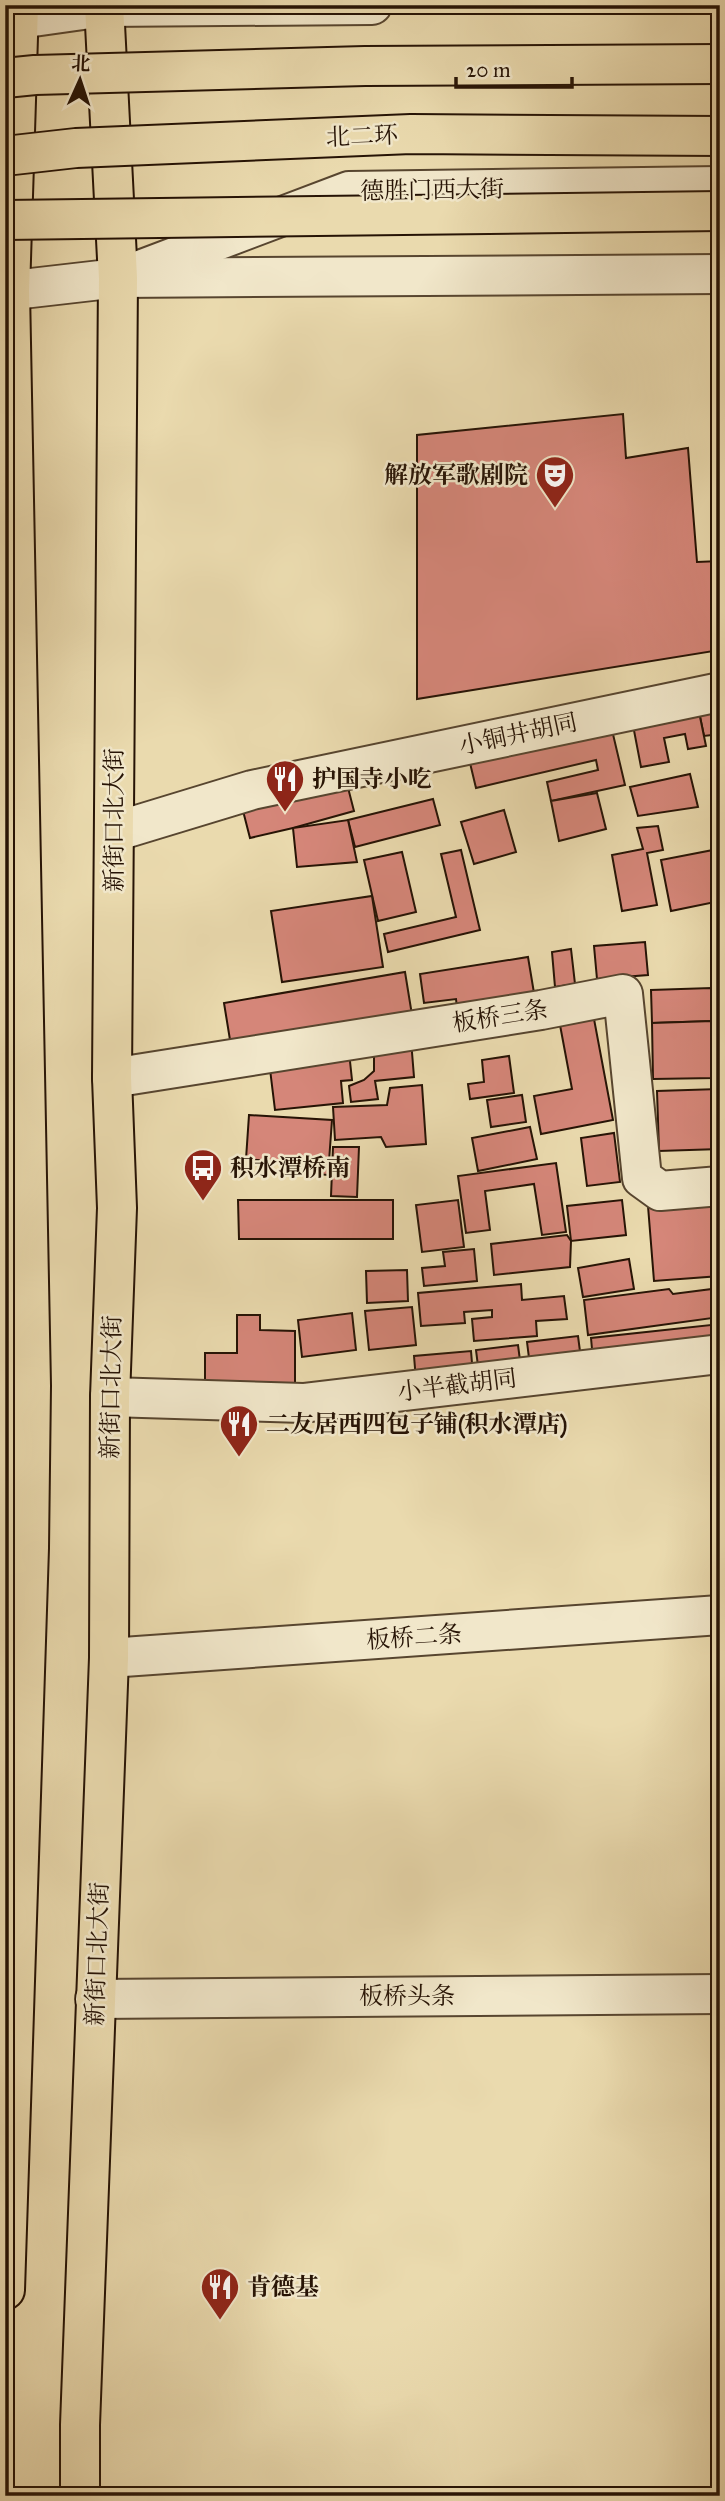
<svg xmlns="http://www.w3.org/2000/svg" width="725" height="2501" font-family="'IM FELL Great Primer','Noto Serif SC',serif">
<style>
.building{fill:#d58679;stroke:#261305;stroke-width:2}
.lines{fill:none;stroke-linecap:round;stroke-linejoin:round}
.minor-casing{stroke:#57452f;stroke-width:42}
.major-casing{stroke:#261305;stroke-width:42}
.minor{stroke:#f1e7ca;stroke-width:38}
.major{stroke:#eadaae;stroke-width:38}
.highway-bridge-casing{stroke:#261305;stroke-width:42;stroke-linecap:butt}
.highway-bridge{stroke:#eadaae;stroke-width:38}
.labels{text-anchor:middle;stroke-width:5;stroke-linejoin:round;paint-order:stroke}
.street-label{font-size:24px;fill:#261305;stroke:#f1e7ca}
.poi-label{font-size:24px;font-weight:bold;fill:#261305;stroke:#f1e7ca;text-anchor:start}
</style>
<rect width="100%" height="100%" fill="#eadaae"/>
<filter id="stains"><feTurbulence type="fractalNoise" baseFrequency=".00286" numOctaves="4"/><feColorMatrix values="0 0 0 0 .2 0 0 0 0 .09 0 0 0 0 .02 0 0 0 .5 -.17"/></filter>
<radialGradient id="worn" r=".72"><stop offset=".6" stop-color="#630" stop-opacity="0"/><stop offset="1" stop-color="#630" stop-opacity=".3"/></radialGradient>
<g class="building">
<path d="M623,414L626,458L688,448L697,562L720,561V650L417,699V435Z"/>
<path d="M720,702V734L704,736L698,707Z"/>
<path d="M698,707L706,746L688,749L685,734L664,738L669,762L641,767L632,720Z"/>
<path d="M612,730L625,785L551,801L547,782L598,770L596,760L476,788L470,763Z"/>
<path d="M690,774L698,807L638,816L630,787Z"/>
<path d="M345,776L354,811L293,828L250,838L241,803Z"/>
<path d="M597,793L606,829L559,841L551,801Z"/>
<path d="M433,799L440,825L355,847L348,820Z"/>
<path d="M504,810L516,852L474,864L461,822Z"/>
<path d="M348,820L357,862L297,867L293,828Z"/>
<path d="M658,826L663,850L647,853L657,905L622,911L612,855L643,849L637,828Z"/>
<path d="M461,850L480,930L388,952L384,934L456,917L441,854Z"/>
<path d="M713,850L720,884V901L671,911L661,860Z"/>
<path d="M402,852L416,912L378,921L364,860Z"/>
<path d="M372,896L383,967L282,982L271,911Z"/>
<path d="M645,942L648,975L597,979L594,946Z"/>
<path d="M571,949L575,984L555,987L552,952Z"/>
<path d="M528,957L536,1005L458,1016L456,999L424,1003L420,974Z"/>
<path d="M405,972L412,1015L231,1046L224,1003Z"/>
<path d="M711,988L713,1021L652,1023L651,990Z"/>
<path d="M594,1019L613,1120L541,1134L534,1096L572,1089L560,1025Z"/>
<path d="M713,1021L715,1078L653,1079L652,1023Z"/>
<path d="M411,1040L414,1077L375,1081L378,1099L351,1102L349,1086L364,1080L374,1071V1044Z"/>
<path d="M349,1052L352,1080L341,1081L343,1103L275,1110L269,1061Z"/>
<path d="M509,1056L514,1093L470,1099L468,1084L484,1082L482,1060Z"/>
<path d="M422,1085L426,1144L386,1147L381,1137L335,1140L333,1107L387,1105L390,1088Z"/>
<path d="M719,1089L720,1149L659,1151L657,1091Z"/>
<path d="M522,1095L526,1122L491,1127L487,1100Z"/>
<path d="M249,1115L332,1120L328,1175L294,1172L295,1163L246,1159Z"/>
<path d="M530,1127L537,1159L478,1171L472,1138Z"/>
<path d="M614,1133L620,1182L587,1186L581,1138Z"/>
<path d="M333,1147H359L357,1197L331,1196Z"/>
<path d="M556,1163L566,1232L542,1235L534,1184L485,1191L490,1230L466,1233L458,1176Z"/>
<path d="M238,1200H393V1239H239Z"/>
<path d="M458,1200L464,1247L422,1252L416,1205Z"/>
<path d="M622,1200L626,1235L571,1241L567,1206Z"/>
<path d="M718,1200L720,1276L654,1281L648,1206Z"/>
<path d="M567,1235L571,1241L570,1267L494,1275L491,1244Z"/>
<path d="M474,1249L477,1281L424,1286L422,1268L445,1266L443,1252Z"/>
<path d="M629,1259L634,1289L583,1297L578,1268Z"/>
<path d="M407,1270L408,1301L367,1303L366,1271Z"/>
<path d="M521,1284L522,1300L564,1296L567,1319L536,1321L537,1336L474,1341L472,1319L492,1317V1310L464,1312L465,1323L421,1326L418,1293Z"/>
<path d="M720,1288V1317L588,1335L584,1300L669,1289L673,1294Z"/>
<path d="M412,1307L416,1345L369,1350L365,1311Z"/>
<path d="M352,1313L356,1350L302,1357L298,1320Z"/>
<path d="M237,1315H260V1330L295,1331V1396L205,1395V1353H237Z"/>
<path d="M720,1324V1347L593,1360L591,1338Z"/>
<path d="M578,1336L581,1359L530,1366L527,1342Z"/>
<path d="M518,1345L521,1368L479,1374L476,1350Z"/>
<path d="M471,1351L473,1375L416,1380L414,1356Z"/>
</g>
<g class="lines">
<g class="minor-casing">
<g id="minor">
<path d="M5,21L104,7L372,5"/>
<path d="M140,270L349,191L720,186"/>
<path d="M5,291L118,278L720,274"/>
<path d="M114,832L252,790L720,692"/>
<path d="M112,1078L541,1010L623,994L642,1178L660,1191L720,1186"/>
<path d="M110,1397L303,1403L720,1354"/>
<path d="M109,1658L720,1615"/>
<path d="M95,1999L720,1994"/>
</g>
</g>
<g class="major-casing">
<g id="major">
<path d="M5,2290L29,1548L31,1386L10,291L19,5"/>
<path d="M80,2496V2425L109,1658L110,1397L117,1208L112,1078L118,278L104,5"/>
</g>
</g>
<use href="#minor" class="minor"/>
<use href="#major" class="major"/>
<g class="highway-bridge-casing">
<g id="highway-bridge">
<path d="M5,78L35,75L365,66L720,64"/>
<path d="M5,156L76,148L411,134L720,136"/>
<path d="M5,220L720,211"/>
</g>
</g>
<use href="#highway-bridge" class="highway-bridge"/>
</g>
<defs>
<g id="theatre-pin" transform="scale(2.0125)"><path d="M0 17L-7.5 6A9.5 9.5 0 1 1 7.5 6Z" fill="#8f2418" stroke="#f1e7ca"/><path d="M-5-5.5Q0-4 5-5.5V0Q5 5 0 6Q-5 5-5 0ZM-3.3-2.5H-1v1.5H-3.3ZM1-2.5H3.3v1.5H1ZM-2.8 1Q0 5.5 2.8 1Z" fill="#fff"/></g>
<g id="restaurant-pin" transform="scale(2.0125)"><path d="M0 17L-7.5 6A9.5 9.5 0 1 1 7.5 6Z" fill="#8f2418" stroke="#f1e7ca"/><path d="M-5-6h1v4h1v-4h1v4h1v-4h1v5L-1.5 .5V6h-2V.5L-5-1ZM5-6V6H3V1.5H1.5Q1.5-4 5-6Z" fill="#fff"/></g>
<g id="bus-pin" transform="scale(2.0125)"><path d="M0 17L-7.5 6A9.5 9.5 0 1 1 7.5 6Z" fill="#8f2418" stroke="#f1e7ca"/><path d="M-5-6H5V4H4V6H2V4H-2V6H-4V4H-5ZM-3.5-4V0h7V-4ZM-3.5 1.2v1.5H-2V1.2ZM2 1.2v1.5H3.5V1.2Z" fill="#fff"/></g>
</defs>
<g fill-rule="evenodd">
<use href="#theatre-pin" x="555" y="475"/>
<use href="#restaurant-pin" x="285" y="779"/>
<use href="#bus-pin" x="203" y="1168"/>
<use href="#restaurant-pin" x="239" y="1424"/>
<use href="#restaurant-pin" x="220" y="2287"/>
</g>
<g class="labels">
<g class="street-label">
<text transform="translate(362 136) rotate(-2)" y="8">北二环</text>
<text transform="translate(432 190) rotate(-1)" y="8">德胜门西大街</text>
<text transform="translate(518 734) rotate(-12)" y="8">小铜井胡同</text>
<text transform="translate(114 820) rotate(-90)" y="8">新街口北大街</text>
<text transform="translate(500 1016) rotate(-9)" y="8">板桥三条</text>
<text transform="translate(457 1385) rotate(-7)" y="8">小半截胡同</text>
<text transform="translate(111 1387) rotate(-89)" y="8">新街口北大街</text>
<text transform="translate(414 1637) rotate(-4)" y="8">板桥二条</text>
<text transform="translate(97 1954) rotate(-88)" y="8">新街口北大街</text>
<text x="407" y="2004">板桥头条</text>
</g>
<g class="poi-label">
<text x="528" y="483" text-anchor="end">解放军歌剧院</text>
<text x="312" y="787">护国寺小吃</text>
<text x="230" y="1176">积水潭桥南</text>
<text x="266" y="1432">二友居西四包子铺(积水潭店)</text>
<text x="247" y="2295">肯德基</text>
</g>
</g>
<rect width="725" height="2501" fill="none" stroke="#eadaae" stroke-width="28"/>
<rect x="7" y="7" width="711" height="2487" fill="none" stroke="#261305" stroke-width="3.5"/>
<rect x="14" y="14" width="697" height="2473" fill="none" stroke="#261305" stroke-width="2"/>
<g transform="translate(80 80) rotate(3)" stroke="#f1e7ca" stroke-width="5" paint-order="stroke">
<path d="M0-5L12 26L0 18L-12 26Z" fill="#261305"/>
<text y="-10" font-size="19" font-weight="bold" text-anchor="middle" fill="#261305">北</text>
</g>
<path d="M456 77v10h116v-10" fill="none" stroke="#261305" stroke-width="3.5"/>
<text x="466" y="77" font-size="21" fill="#261305" stroke="#f1e7ca" stroke-width="5" paint-order="stroke">20 m</text>
<rect width="100%" height="100%" filter="url(#stains)"/>
<rect width="100%" height="100%" fill="url(#worn)"/>
</svg>
